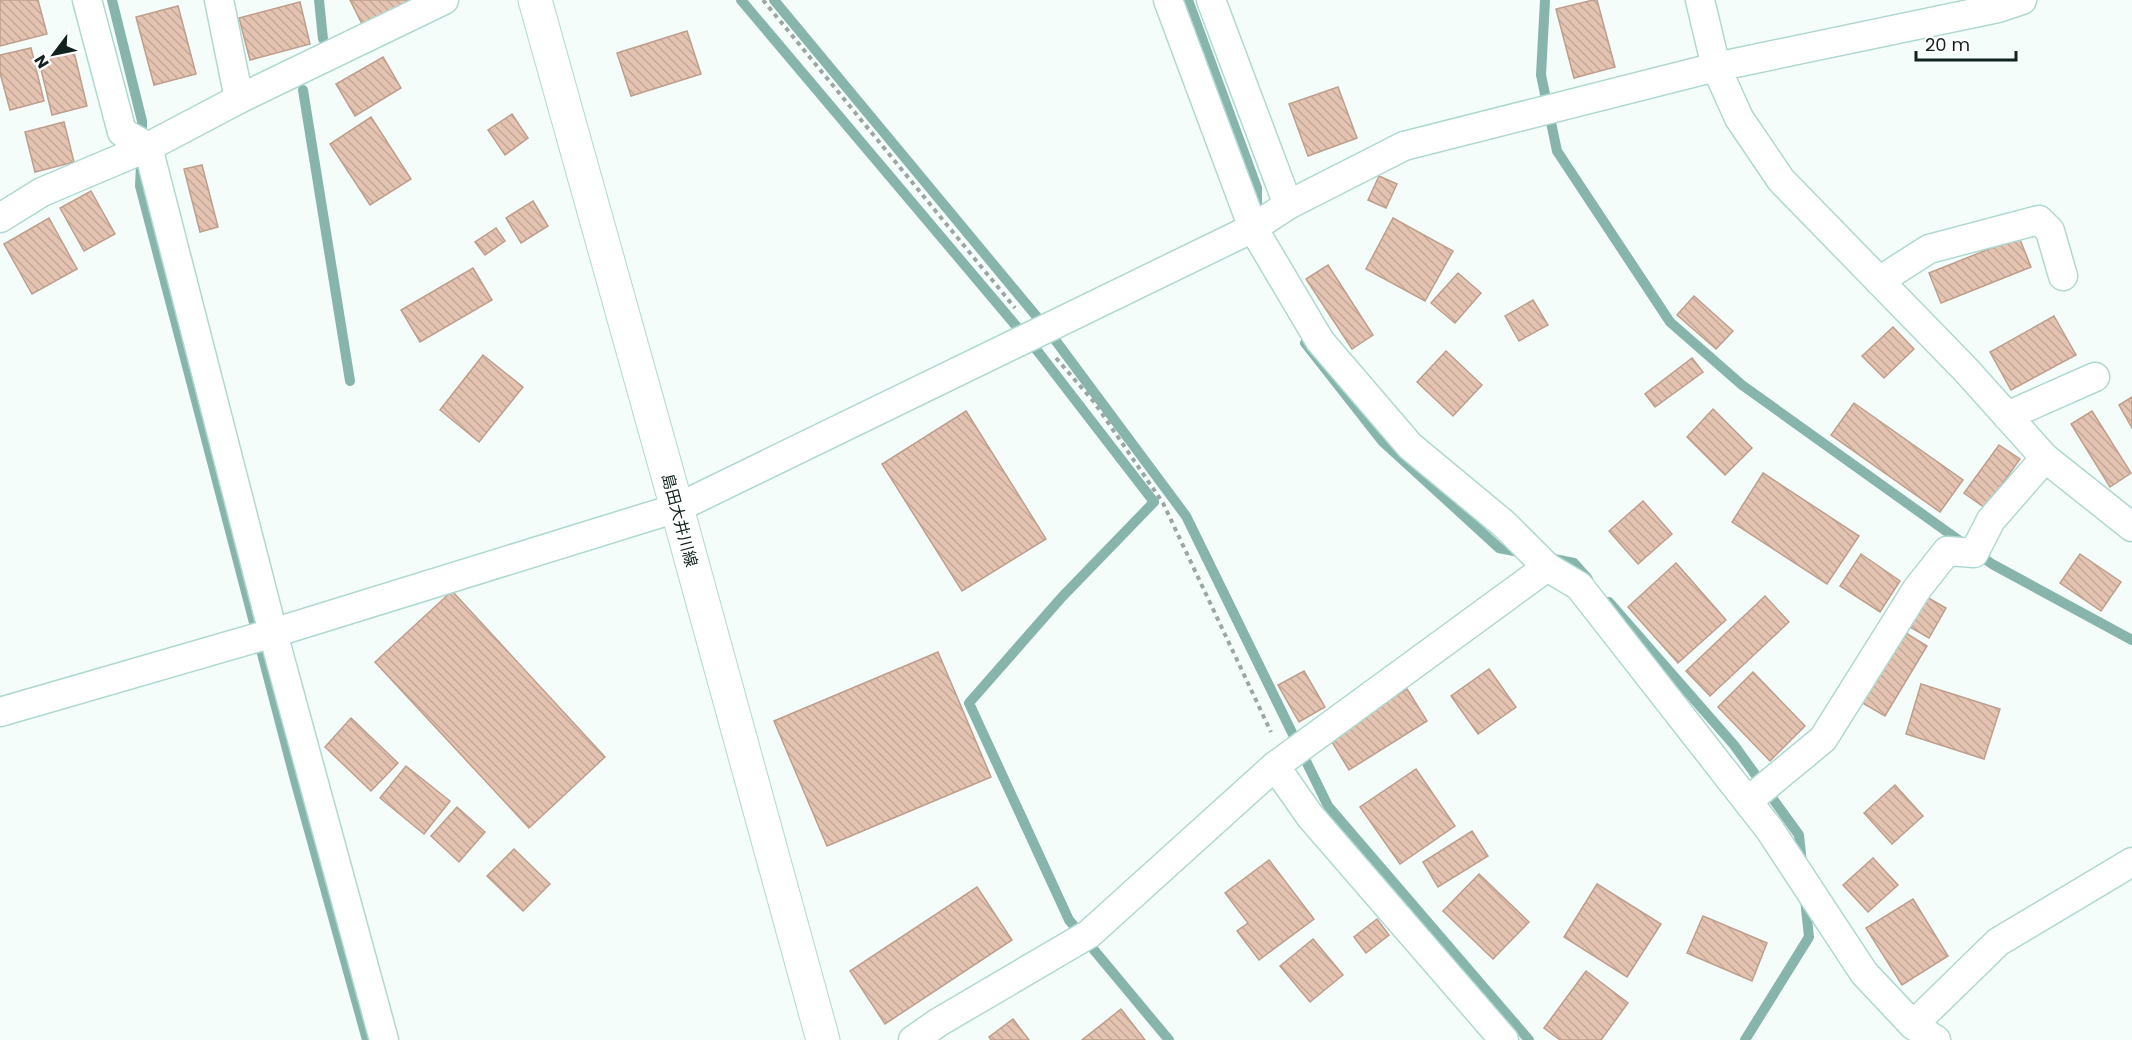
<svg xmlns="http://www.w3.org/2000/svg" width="2132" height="1040" font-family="Poppins,'Noto Sans JP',sans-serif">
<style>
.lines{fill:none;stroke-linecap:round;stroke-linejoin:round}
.stream{stroke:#87b5ac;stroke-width:10}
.building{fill:url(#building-back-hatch);stroke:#be9f8d;stroke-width:1.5}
.minor-casing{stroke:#afd9d0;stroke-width:31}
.secondary-casing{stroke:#afd9d0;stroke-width:35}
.path{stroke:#9ca7a5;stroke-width:4;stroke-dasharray:4.5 4.5;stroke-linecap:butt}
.minor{stroke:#fff;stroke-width:28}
.secondary{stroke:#fff;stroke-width:33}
.labels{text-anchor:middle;stroke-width:6;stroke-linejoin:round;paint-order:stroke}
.street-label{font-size:16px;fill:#12221f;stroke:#fff}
</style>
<defs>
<pattern id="building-back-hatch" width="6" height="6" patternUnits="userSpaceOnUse" patternTransform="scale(1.5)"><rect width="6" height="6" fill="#e4c4b1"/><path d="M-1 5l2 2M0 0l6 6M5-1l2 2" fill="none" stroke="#c3a898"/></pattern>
</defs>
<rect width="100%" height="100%" fill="#f5fdfb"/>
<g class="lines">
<g class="stream">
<path d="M112,0L142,121V139"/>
<path d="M319,0L323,39"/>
<path d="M741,0L1039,353L1154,502L1062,597L969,703L1069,920L1169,1040"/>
<path d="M774,0L1047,329L1186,516L1328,806L1529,1040"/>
<path d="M1188,0L1257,188V212"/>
<path d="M1545,0L1541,75L1557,151L1670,322L1742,385L1992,564L2132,640"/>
<path d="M303,90L350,381"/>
<path d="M141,164L140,186L295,780L367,1040"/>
<path d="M1305,343L1382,441L1499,548L1524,553"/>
<path d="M1554,559L1574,563L1588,579"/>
<path d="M1609,602L1734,745L1799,835L1802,863"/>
<path d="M1745,1040L1809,937L1805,899"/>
</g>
</g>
<g class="building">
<path d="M0,0H38L47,34L0,46Z"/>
<path d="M350,0H414L363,26Z"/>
<path d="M1593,0H1597L1615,67L1574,78L1556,9Z"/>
<path d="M300,2L310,44L250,60L239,18Z"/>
<path d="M178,6L196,74L154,85L136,17Z"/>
<path d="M687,31L701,74L631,96L617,53Z"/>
<path d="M31,48L44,101L10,110L0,73V55Z"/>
<path d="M74,52L87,106L52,115L39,61Z"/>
<path d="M383,57L401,88L355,116L336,84Z"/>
<path d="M1338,87L1357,138L1308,156L1289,104Z"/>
<path d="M512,114L528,138L505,155L488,130Z"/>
<path d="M371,117L411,179L370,205L330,144Z"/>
<path d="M64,122L74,162L35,172L25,132Z"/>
<path d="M202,165L218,227L200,232L184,169Z"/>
<path d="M1379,176L1397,184L1386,208L1368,200Z"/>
<path d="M91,191L115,234L84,251L60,208Z"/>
<path d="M533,201L548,226L521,243L506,218Z"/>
<path d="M49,218L77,269L32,294L4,244Z"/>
<path d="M1393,218L1453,251L1425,301L1366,269Z"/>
<path d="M496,228L505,241L485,255L475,242Z"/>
<path d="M2019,237L2031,267L1941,303L1929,273Z"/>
<path d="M1328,265L1373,335L1352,349L1306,279Z"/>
<path d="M473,268L492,300L420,342L401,310Z"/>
<path d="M1458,273L1481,293L1455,323L1431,303Z"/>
<path d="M1694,296L1733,331L1716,349L1677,315Z"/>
<path d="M1533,300L1548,325L1519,341L1505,316Z"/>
<path d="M2054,316L2076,355L2011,390L1990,352Z"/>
<path d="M1893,327L1914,349L1884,378L1862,356Z"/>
<path d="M1446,351L1482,385L1453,416L1417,382Z"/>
<path d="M483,355L523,387L479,442L440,410Z"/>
<path d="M1692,358L1703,372L1655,407L1645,394Z"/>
<path d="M2132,397V428L2119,405Z"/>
<path d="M1854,403L1963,480L1940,512L1831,435Z"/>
<path d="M1713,409L1752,448L1725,475L1687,437Z"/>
<path d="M966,411L1046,539L962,591L882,464Z"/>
<path d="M2092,411L2131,473L2110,487L2071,424Z"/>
<path d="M1999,445L2020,459L1985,508L1964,493Z"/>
<path d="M1763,473L1859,536L1827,584L1732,522Z"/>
<path d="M1643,501L1672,534L1638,564L1609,531Z"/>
<path d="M1861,554L1900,581L1880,612L1840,586Z"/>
<path d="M2080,554L2121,582L2101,611L2060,583Z"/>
<path d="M1676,563L1726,620L1678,663L1628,607Z"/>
<path d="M452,591L605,757L529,828L375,662Z"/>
<path d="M1765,596L1789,622L1710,696L1686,671Z"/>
<path d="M1925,596L1946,608L1929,638L1908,626Z"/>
<path d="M1901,630L1927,646L1885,716L1859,701Z"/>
<path d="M938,652L991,777L827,846L774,721Z"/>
<path d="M1489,669L1516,707L1478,734L1451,696Z"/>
<path d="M1304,671L1325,707L1299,722L1278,685Z"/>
<path d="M1753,672L1805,726L1770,761L1718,707Z"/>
<path d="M1921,684L2000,709L1984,759L1906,734Z"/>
<path d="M1407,689L1427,721L1349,770L1329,737Z"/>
<path d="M351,718L398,763L371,791L325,747Z"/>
<path d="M406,766L450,801L424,834L380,798Z"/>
<path d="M1416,769L1455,826L1400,864L1360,807Z"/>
<path d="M1895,785L1923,816L1892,844L1864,813Z"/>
<path d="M457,807L485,832L459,862L431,836Z"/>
<path d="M1472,831L1488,856L1438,887L1423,862Z"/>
<path d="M514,849L550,884L523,911L487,876Z"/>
<path d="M1873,858L1898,885L1868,912L1843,885Z"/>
<path d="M1269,860L1314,919L1259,960L1237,931L1248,923L1225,893Z"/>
<path d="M1479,874L1529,922L1493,959L1443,911Z"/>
<path d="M1597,884L1661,924L1627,977L1564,937Z"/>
<path d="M977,887L1012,940L885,1024L850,971Z"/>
<path d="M1913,899L1948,956L1902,985L1866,928Z"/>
<path d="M1703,916L1767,943L1752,981L1687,953Z"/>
<path d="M1377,919L1389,935L1366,953L1354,937Z"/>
<path d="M1313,939L1343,975L1310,1002L1280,966Z"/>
<path d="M1586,971L1628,1003L1601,1040H1560L1544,1028Z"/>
<path d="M1121,1009L1145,1040H1082Z"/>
<path d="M1013,1019L1029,1040H991L989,1037Z"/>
</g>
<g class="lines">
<g class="minor-casing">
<g id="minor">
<path d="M87,0L122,132L148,147L273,633L384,1040"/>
<path d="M219,0L239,99"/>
<path d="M1168,0L1253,228L1320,341L1410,446L1504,524L1547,567L1579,586L1770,830L1864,973L1913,1025L1936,1040"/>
<path d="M1211,0L1288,205"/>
<path d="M1700,0L1716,67L1739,118L1781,180L1966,370L2045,458L2132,527"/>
<path d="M0,218L42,192L148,147L239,99L444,0"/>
<path d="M1879,281L1929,249L2039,220L2050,231L2063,276"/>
<path d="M2007,416L2095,377"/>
<path d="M0,712L273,633L677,508L1253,228L1288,205L1404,146L1716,67L1998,8L2022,0"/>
<path d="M1275,766L1310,816L1504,1040"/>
<path d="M1748,801L1823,739L1917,589L1947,551L1974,553L1991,520L2045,458"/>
<path d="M1913,1025L1998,942L2132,862"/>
<path d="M913,1040L939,1022L1089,934L1275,766L1547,567"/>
</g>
</g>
<g class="secondary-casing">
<path id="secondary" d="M535,0L677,508L823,1040"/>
</g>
<g class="path">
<path d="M763,0L1015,308"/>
<path d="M1056,358L1094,402L1163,503L1271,732"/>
</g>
<use href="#minor" class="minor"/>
<use href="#secondary" class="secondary"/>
</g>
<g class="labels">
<g class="street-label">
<text transform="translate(680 520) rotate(75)" y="6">島田大井川線</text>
</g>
</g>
<g transform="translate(54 54) rotate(238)" stroke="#ffffff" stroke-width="4.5" paint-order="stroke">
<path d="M0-4.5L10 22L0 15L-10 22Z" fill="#12221f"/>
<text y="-9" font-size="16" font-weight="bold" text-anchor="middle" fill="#12221f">N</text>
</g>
<path d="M1916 51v9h100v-9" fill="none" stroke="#12221f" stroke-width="3"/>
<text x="1925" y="51" font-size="18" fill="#12221f" stroke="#ffffff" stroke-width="4.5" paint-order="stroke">20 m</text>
</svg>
